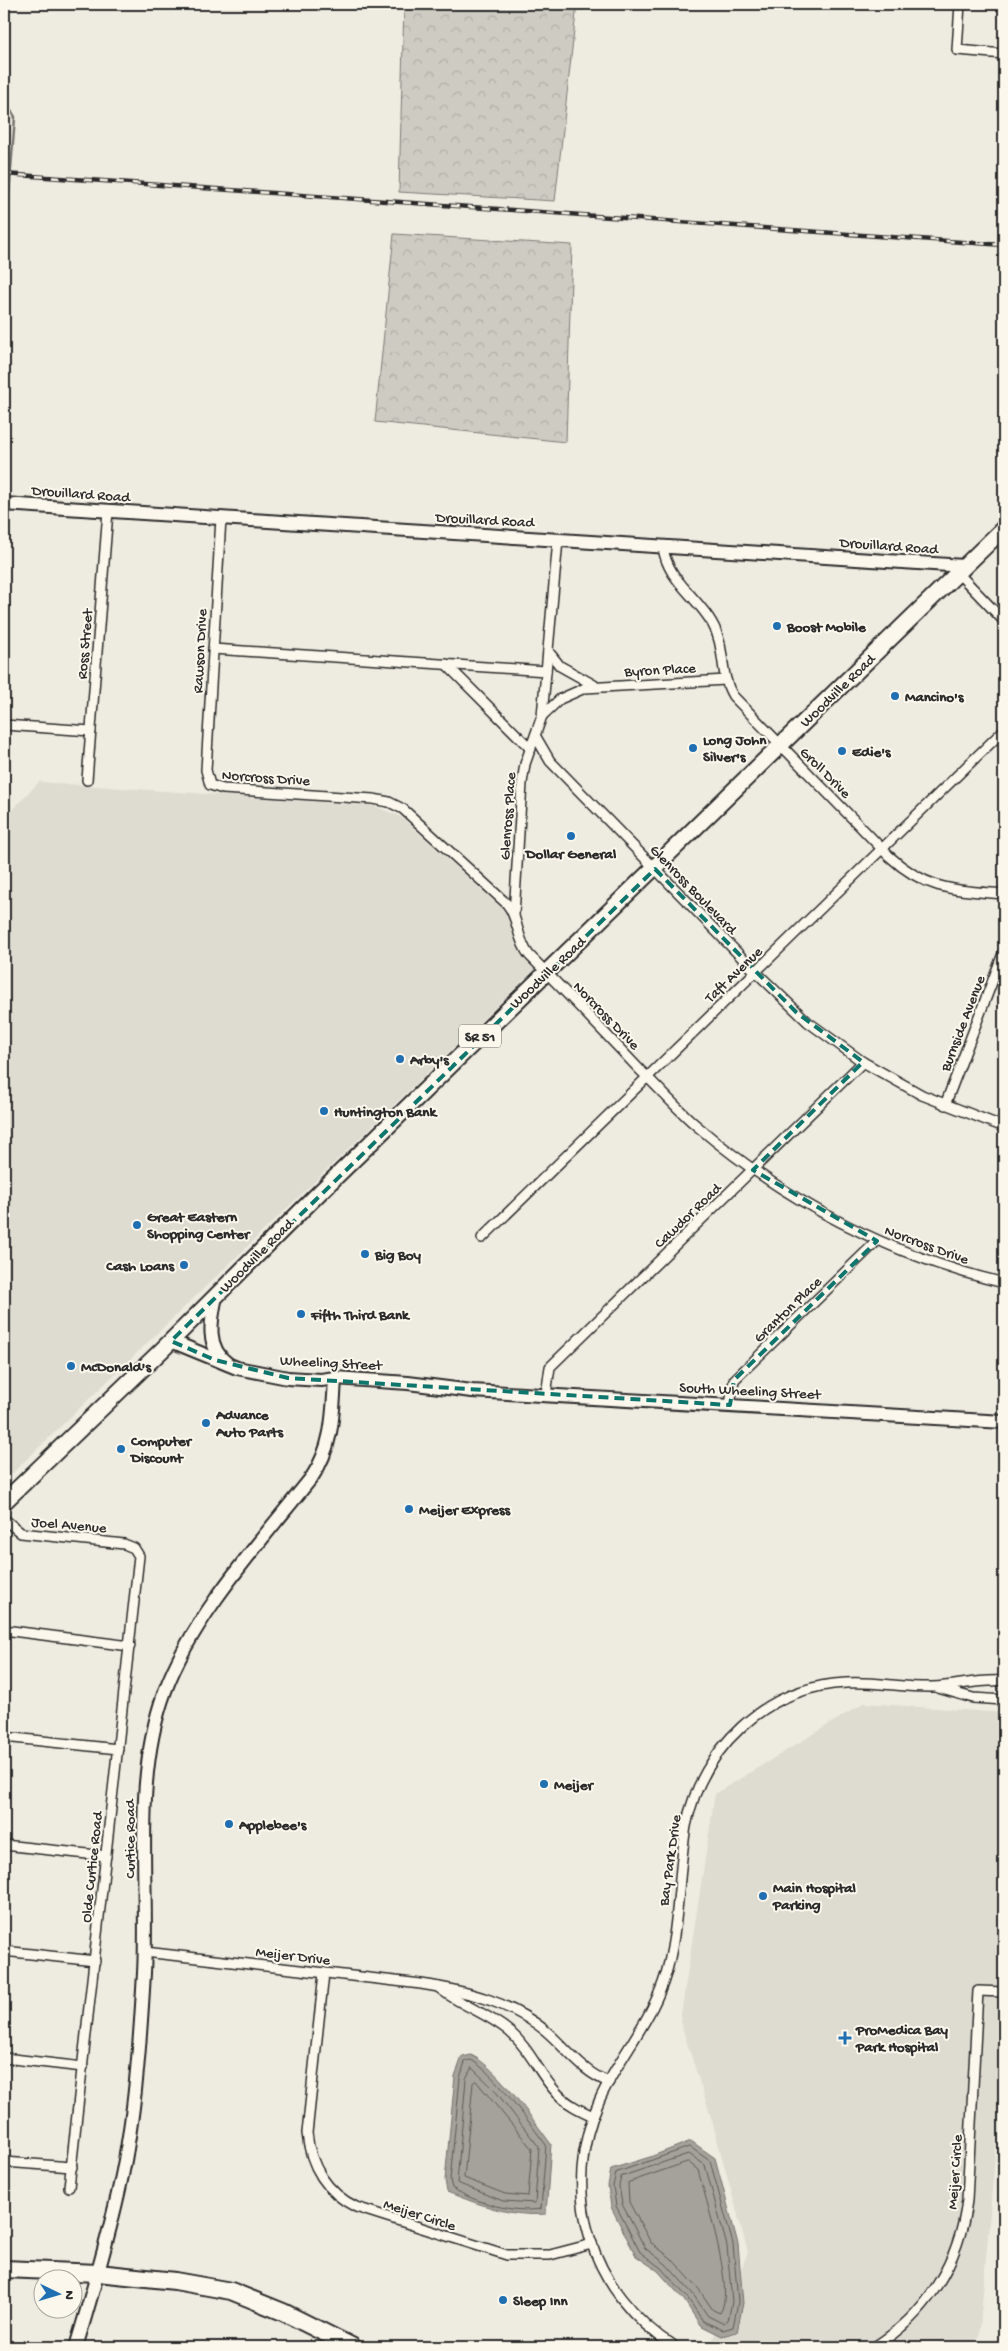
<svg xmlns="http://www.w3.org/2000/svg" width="1008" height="2351" font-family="'Gochi Hand',sans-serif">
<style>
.built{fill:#dedbd1}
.forest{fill:url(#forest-crowns);stroke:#7c7b76}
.water{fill:#a4a29a;stroke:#74726e}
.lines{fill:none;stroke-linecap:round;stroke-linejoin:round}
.shore{stroke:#5b5b57;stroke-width:1}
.stream{stroke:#74726e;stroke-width:2.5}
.street-casing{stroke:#2b2b2b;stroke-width:12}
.secondary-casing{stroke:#2b2b2b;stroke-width:16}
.primary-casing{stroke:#2b2b2b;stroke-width:19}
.highway-casing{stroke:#2b2b2b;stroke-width:20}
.street{stroke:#fbf7ec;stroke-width:9}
.secondary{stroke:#fbf7ec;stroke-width:12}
.primary{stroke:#fbf7ec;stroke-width:15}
.highway{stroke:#fbf7ec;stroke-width:16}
.rail-casing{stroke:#2b2b2b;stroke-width:4.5}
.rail{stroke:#fbf7ec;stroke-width:2.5;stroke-dasharray:8;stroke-linecap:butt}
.marked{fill:none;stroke:#0f766e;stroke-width:4;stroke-dasharray:10 6;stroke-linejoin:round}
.poi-dot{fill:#1f6fb2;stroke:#fbf7ec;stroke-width:2}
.labels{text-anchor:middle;stroke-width:4;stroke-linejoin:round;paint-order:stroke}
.shield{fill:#fbf7ec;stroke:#696865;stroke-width:1}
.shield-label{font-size:14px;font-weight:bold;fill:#2b2b2b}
.street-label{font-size:15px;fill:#2b2b2b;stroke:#fbf7ec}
.poi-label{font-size:15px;font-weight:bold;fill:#2b2b2b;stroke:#fbf7ec;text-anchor:start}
</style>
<defs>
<pattern id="forest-crowns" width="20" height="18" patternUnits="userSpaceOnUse" patternTransform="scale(1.25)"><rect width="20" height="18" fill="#cecbc2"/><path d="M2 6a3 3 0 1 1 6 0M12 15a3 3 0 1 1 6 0" fill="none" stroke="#b1aea7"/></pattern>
</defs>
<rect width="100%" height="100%" fill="#eeebe0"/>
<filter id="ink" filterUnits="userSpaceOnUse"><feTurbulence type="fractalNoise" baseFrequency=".02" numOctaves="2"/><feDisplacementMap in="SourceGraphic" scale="10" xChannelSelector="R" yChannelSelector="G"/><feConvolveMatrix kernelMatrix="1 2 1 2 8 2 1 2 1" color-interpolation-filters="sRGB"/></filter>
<g filter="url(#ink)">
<g class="built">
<path d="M39,782L374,806L401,817L506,912L535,969L4,1481V818Z"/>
<path d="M864,1703L1004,1713V2054L979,2338L954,2347H710L748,2252L711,2117L680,2021L715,1794Z"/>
</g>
<g class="forest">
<path d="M404,4H577L555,201L399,192Z"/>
<path d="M394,234L572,245L566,442L375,422Z"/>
</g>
<g class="water">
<path d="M471,2055C497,2067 533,2120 551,2144L546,2214C510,2217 481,2205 447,2192L445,2180L455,2076L462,2057Z"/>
<path d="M691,2141L715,2158L738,2244L743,2303L737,2332L722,2336L700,2325L684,2300L658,2271L636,2256L611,2207L608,2186L611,2169L650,2157Z"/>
</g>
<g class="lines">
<g class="shore">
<path d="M471,2060C492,2070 531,2125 546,2145L541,2209C512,2213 476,2203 452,2188L450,2180L460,2078L465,2062Z"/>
<path d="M472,2068L493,2088L539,2147L535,2203L503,2201L457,2183L466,2079Z"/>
<path d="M476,2081L532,2149L528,2196L505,2194L464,2178L473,2083Z"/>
<path d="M690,2147L710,2161L733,2244L738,2302L733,2327L723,2330L703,2321L687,2297L661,2268L640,2252L616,2206L613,2186L616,2173Z"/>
<path d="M689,2154L705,2165L727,2246L732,2302L728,2321L724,2324L708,2316L692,2293L666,2264L645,2248L622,2204L619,2186L621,2177Z"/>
<path d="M688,2162L698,2170C705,2197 736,2292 720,2313L713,2310L698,2288L671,2258L651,2243L629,2202L628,2183Z"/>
</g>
<path class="stream" d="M4,99L15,117L9,194H4"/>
<g class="street-casing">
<g id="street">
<path d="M960,4L957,50L1004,54"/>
<path d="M221,518L206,770L210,785L223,789L373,799L389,802L403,809L507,904C519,918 516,938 529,955C567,993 603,1031 640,1070C659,1088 677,1109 697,1126C785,1201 891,1256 1004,1283"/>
<path d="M663,547C667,580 697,596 712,623C726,646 719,674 733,696L889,856C927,891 955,890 1004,894"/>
<path d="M958,573L1004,621"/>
<path d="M213,649L546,671"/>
<path d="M548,651L560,666L594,685"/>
<path d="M446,664L531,749"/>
<path d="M542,716L560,699L585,688L726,680"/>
<path d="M4,725L91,731"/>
<path d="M536,737L550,761L756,972L808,1022L863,1062L922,1095L1004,1127"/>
<path d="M87,780L108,511"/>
<path d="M514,915L522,783L525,764L542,716L558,540"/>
<path d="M945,1105L1004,951"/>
<path d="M482,1238L1004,730"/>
<path d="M546,1395L550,1367L863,1062"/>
<path d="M730,1405L734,1380L877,1241"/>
<path d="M4,1519L21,1533L124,1544L134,1548L139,1556L69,2187"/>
<path d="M4,1630L130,1646"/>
<path d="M938,1688L973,1698L1004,1700"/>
<path d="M4,1737L118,1749"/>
<path d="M4,1845L106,1856"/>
<path d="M4,1951L95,1961"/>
<path d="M145,1952L421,1984C466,1991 509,2001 546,2031C566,2048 583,2073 609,2082"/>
<path d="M324,1973L307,2133C310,2166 327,2193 356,2207L507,2255H550L592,2244"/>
<path d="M438,1987C459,2005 488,2013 510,2032C530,2049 539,2074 557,2093C567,2104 580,2110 593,2116"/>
<path d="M4,2058L83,2067"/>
<path d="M4,2162L72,2167"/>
<path d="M675,2347C590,2293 558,2192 600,2099C618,2059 648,2025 663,1983C679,1939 678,1874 686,1826C702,1748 765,1687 846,1683C875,1681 904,1688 933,1687C957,1686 979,1679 1004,1681"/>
<path d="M874,2347C926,2315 960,2262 967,2200L978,1991L1004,1992"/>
</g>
</g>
<g class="secondary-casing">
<g id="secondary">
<path d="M4,504L964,566"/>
<path d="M216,1296C211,1320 205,1347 228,1364"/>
<path d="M171,1341L237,1368L288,1378L321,1380L335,1378L408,1383L472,1391L1004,1422"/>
<path d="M76,2347C92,2294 108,2240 120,2185C135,2117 140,2042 144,1973C149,1880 132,1780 165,1691C193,1615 262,1540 312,1477C333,1446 333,1413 335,1378"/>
</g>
</g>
<g class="primary-casing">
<path id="primary" d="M4,1502L163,1349L317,1195L1004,528"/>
</g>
<g class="highway-casing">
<path id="highway" d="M4,2269L98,2273L175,2281L231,2291L283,2312L353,2347"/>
</g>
<use href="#street" class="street"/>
<use href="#secondary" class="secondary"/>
<use href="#primary" class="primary"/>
<use href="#highway" class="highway"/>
<g class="rail-casing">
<path id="rail" d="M4,174L1004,245"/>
</g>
<use href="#rail" class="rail"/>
</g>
</g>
<path class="marked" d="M655,869L796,1012L863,1062L753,1170L877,1241L734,1380L730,1405L288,1378L215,1360L171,1341Z"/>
<g class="poi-dot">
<circle cx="777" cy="626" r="5"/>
<circle cx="895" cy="696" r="5"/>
<circle cx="693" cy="748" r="5"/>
<circle cx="842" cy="751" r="5"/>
<circle cx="571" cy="836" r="5"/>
<circle cx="400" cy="1059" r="5"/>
<circle cx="324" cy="1111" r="5"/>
<circle cx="137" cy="1225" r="5"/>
<circle cx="365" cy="1254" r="5"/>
<circle cx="184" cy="1265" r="5"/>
<circle cx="301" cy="1314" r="5"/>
<circle cx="71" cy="1366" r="5"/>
<circle cx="206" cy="1423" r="5"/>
<circle cx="121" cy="1449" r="5"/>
<circle cx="409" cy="1509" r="5"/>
<circle cx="544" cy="1784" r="5"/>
<circle cx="229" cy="1824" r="5"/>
<circle cx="763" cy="1896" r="5"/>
<path d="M842.5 2030.5h5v5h5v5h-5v5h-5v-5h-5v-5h5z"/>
<circle cx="503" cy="2300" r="5"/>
</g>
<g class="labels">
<rect class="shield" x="459" y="1024.5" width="42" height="23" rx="4"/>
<g class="shield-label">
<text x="480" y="1041">SR 51</text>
</g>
<g class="street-label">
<text transform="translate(81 493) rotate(4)" y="5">Drouillard Road</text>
<text transform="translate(485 519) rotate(3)" y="5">Drouillard Road</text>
<text transform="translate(889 545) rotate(4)" y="5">Drouillard Road</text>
<text transform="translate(84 644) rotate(-85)" y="5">Ross Street</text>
<text transform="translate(199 651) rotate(-87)" y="5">Rawson Drive</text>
<text transform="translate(660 669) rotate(-3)" y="5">Byron Place</text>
<text transform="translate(837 690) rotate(-44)" y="5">Woodville Road</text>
<text transform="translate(826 772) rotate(45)" y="5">Groll Drive</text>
<text transform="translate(266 777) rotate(4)" y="5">Norcross Drive</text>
<text transform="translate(507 816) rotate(-86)" y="5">Glenross Place</text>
<text transform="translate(694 889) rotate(46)" y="5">Glenross Boulevard</text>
<text transform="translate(547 972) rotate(-43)" y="5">Woodville Road</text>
<text transform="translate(733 974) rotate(-44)" y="5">Taft Avenue</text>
<text transform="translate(607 1015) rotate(46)" y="5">Norcross Drive</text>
<text transform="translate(962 1023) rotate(-69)" y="5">Burnside Avenue</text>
<text transform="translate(687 1215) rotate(-44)" y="5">Cawdor Road</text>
<text transform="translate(927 1244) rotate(20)" y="5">Norcross Drive</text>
<text transform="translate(256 1255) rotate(-45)" y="5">Woodville Road</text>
<text transform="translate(787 1309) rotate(-44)" y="5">Granton Place</text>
<text transform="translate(331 1362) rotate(3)" y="5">Wheeling Street</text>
<text transform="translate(750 1390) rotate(3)" y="5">South Wheeling Street</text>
<text transform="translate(69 1524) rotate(5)" y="5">Joel Avenue</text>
<text transform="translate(129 1839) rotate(-90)" y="5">Curtice Road</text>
<text transform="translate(669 1860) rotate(-82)" y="5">Bay Park Drive</text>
<text transform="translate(91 1867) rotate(-84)" y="5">Olde Curtice Road</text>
<text transform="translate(293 1955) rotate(7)" y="5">Meijer Drive</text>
<text transform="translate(954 2172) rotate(-86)" y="5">Meijer Circle</text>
<text transform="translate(420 2214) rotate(18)" y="5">Meijer Circle</text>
</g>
<g class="poi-label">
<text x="787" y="631">Boost Mobile</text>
<text x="905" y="701">Mancino's</text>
<text x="703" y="744">Long John<tspan x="703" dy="17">Silver's</tspan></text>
<text x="852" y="756">Edie's</text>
<text x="571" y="858" text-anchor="middle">Dollar General</text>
<text x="410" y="1064">Arby's</text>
<text x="334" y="1116">Huntington Bank</text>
<text x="147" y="1221">Great Eastern<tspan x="147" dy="17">Shopping Center</tspan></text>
<text x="375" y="1259">Big Boy</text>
<text x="174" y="1270" text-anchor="end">Cash Loans</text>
<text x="311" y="1319">Fifth Third Bank</text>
<text x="81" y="1371">McDonald's</text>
<text x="216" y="1419">Advance<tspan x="216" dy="17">Auto Parts</tspan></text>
<text x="131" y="1445">Computer<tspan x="131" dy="17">Discount</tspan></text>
<text x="419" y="1514">Meijer Express</text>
<text x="554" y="1789">Meijer</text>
<text x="239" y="1829">Applebee's</text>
<text x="773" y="1892">Main Hospital<tspan x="773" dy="17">Parking</tspan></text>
<text x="856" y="2034">ProMedica Bay<tspan x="856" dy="17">Park Hospital</tspan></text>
<text x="513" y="2305">Sleep Inn</text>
</g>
</g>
<rect width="1008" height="2351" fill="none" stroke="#fbf7ec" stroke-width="20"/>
<rect x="10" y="10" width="988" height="2331" fill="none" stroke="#2b2b2b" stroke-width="2" filter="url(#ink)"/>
<g transform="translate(58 2294) rotate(95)"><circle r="24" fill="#fbf7ec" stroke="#a8a59f"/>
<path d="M0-4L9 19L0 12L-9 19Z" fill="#1f6fb2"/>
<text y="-8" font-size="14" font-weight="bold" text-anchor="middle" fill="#2b2b2b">N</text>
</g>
</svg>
